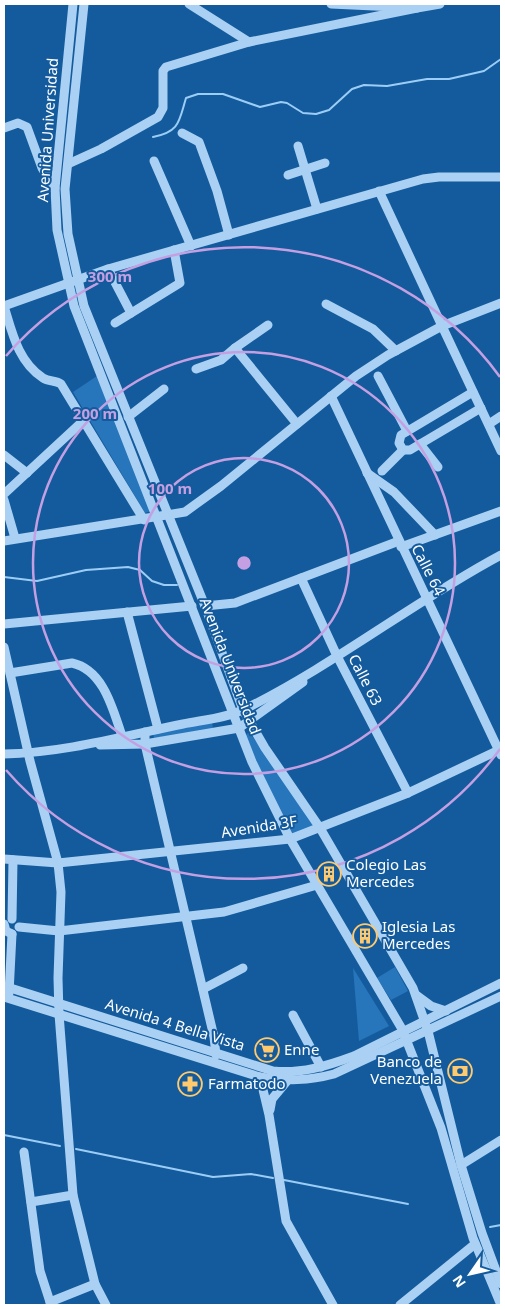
<svg xmlns="http://www.w3.org/2000/svg" width="505" height="1309" font-family="'Noto Sans',sans-serif">
<style>
.green{fill:#2775bb}
.lines{fill:none;stroke-linecap:round;stroke-linejoin:round}
.stream{stroke:#9ccdf6;stroke-width:2}
.minor{stroke:#aad1f4;stroke-width:9}
.ring{fill:none;stroke:#c4a0e2;stroke-width:2.5}
.labels{text-anchor:middle;stroke-width:4;stroke-linejoin:round;paint-order:stroke}
.street-label{font-size:15px;fill:#fff;stroke:#145b9d}
.poi-label{font-size:15px;fill:#fff;stroke:#145b9d;text-anchor:start}
.centre{fill:#c4a0e2;stroke:#145b9d;stroke-width:2.5}
.ring-label{font-size:15px;text-anchor:middle;font-weight:bold;fill:#c4a0e2;stroke:#145b9d;stroke-width:4;stroke-linejoin:round;paint-order:stroke}
</style>
<rect width="100%" height="100%" fill="#145b9d"/>
<g class="green">
<path d="M97,376L151,511L145,513L73,392Z"/>
<path d="M212,721L213,730L154,738L153,733Z"/>
<path d="M249,732L320,828L290,839L244,737Z"/>
<path d="M395,967L408,991L391,1000L377,978Z"/>
<path d="M353,968L389,1026L359,1041Z"/>
</g>
<g class="lines">
<g class="stream">
<path d="M153,137C180,132 179,121 186,98L198,94H223L260,107L281,102L287,103L303,113L316,114L329,110L352,89L364,85L387,86L427,79H449L484,71L501,59"/>
<path d="M4,577L37,581L86,570L128,567L140,570L152,581L164,585H177"/>
<path d="M4,1135L60,1146"/>
<path d="M76,1149L213,1177L251,1174L273,1178"/>
<path d="M284,1180L408,1204"/>
<path d="M490,1227L501,1225"/>
</g>
<g class="minor">
<path d="M73,4L55,188L57,230L74,306L252,762L290,839L402,1029L441,1128L473,1238L501,1305"/>
<path d="M84,4L65,189L68,234L84,306L205,606L243,710L265,748L320,828L413,988L428,1031L461,1165L482,1233L501,1284"/>
<path d="M189,4L249,42L417,8"/>
<path d="M331,4L417,8L440,4"/>
<path d="M4,128L18,123L27,127L42,168L55,188"/>
<path d="M182,133L199,142L217,191L229,235"/>
<path d="M298,146L317,209"/>
<path d="M154,161L191,246"/>
<path d="M68,164L101,149L158,117L163,108V71L166,67L249,42"/>
<path d="M288,175L325,163"/>
<path d="M379,191L442,326L501,303"/>
<path d="M108,269L131,313"/>
<path d="M326,304L373,329L396,351"/>
<path d="M4,306L108,269L423,179L439,177H501"/>
<path d="M4,306C12,332 18,362 43,378C49,382 56,380 61,384L144,520"/>
<path d="M115,323L180,283L174,250"/>
<path d="M235,348L268,325"/>
<path d="M196,369L221,360L235,348L297,424"/>
<path d="M378,376L407,431"/>
<path d="M473,392L401,435L399,443L403,450H410L481,408"/>
<path d="M331,396L501,755"/>
<path d="M128,417L164,389"/>
<path d="M489,424L501,416"/>
<path d="M420,444L438,467"/>
<path d="M4,455L27,473"/>
<path d="M382,471L403,450"/>
<path d="M367,473L394,492L435,535"/>
<path d="M4,494L84,420"/>
<path d="M4,500L15,538"/>
<path d="M4,541L185,512L221,486L356,376L388,355L442,326L501,451"/>
<path d="M401,547L501,511"/>
<path d="M301,578L337,656L408,793"/>
<path d="M205,606L235,603L399,541"/>
<path d="M127,612L158,729"/>
<path d="M4,624L192,606"/>
<path d="M4,647L30,761L58,863L61,892L58,978L59,1014L73,1195L95,1284L106,1305"/>
<path d="M10,673L72,663C104,670 113,710 122,736"/>
<path d="M145,732V744L214,1037L216,1055"/>
<path d="M100,745L145,744L239,728L303,682"/>
<path d="M4,754C63,753 124,736 183,724C202,720 227,718 245,709C334,665 413,602 501,555"/>
<path d="M4,859L58,863L290,839L408,793L501,749"/>
<path d="M12,919L13,860"/>
<path d="M4,924L6,931L12,934"/>
<path d="M19,927L59,931L224,912L317,885"/>
<path d="M4,986L273,1071C301,1074 327,1066 354,1056L501,983"/>
<path d="M203,989L243,968"/>
<path d="M9,993L12,934"/>
<path d="M416,995L431,1006L446,1011"/>
<path d="M4,997L260,1077C287,1081 308,1081 334,1074L501,996"/>
<path d="M293,1015L321,1067"/>
<path d="M260,1077L269,1115L286,1221L333,1305"/>
<path d="M270,1110L272,1099L287,1081"/>
<path d="M24,1152L40,1271L51,1305"/>
<path d="M461,1165L501,1140"/>
<path d="M31,1202L73,1195"/>
<path d="M50,1302L95,1284"/>
<path d="M400,1305L475,1244"/>
</g>
</g>
<g class="ring">
<circle cx="244" cy="563" r="105"/>
<circle cx="244" cy="563" r="211"/>
<path d="M500 749A316 316 0 0 1 6 770M6 356A316 316 0 0 1 500 377"/>
</g>
<defs>
<g id="building-ring" transform="scale(1.25)"><circle r="9.5" fill="#145b9d" stroke="#ffc96d" stroke-width="1.5"/><path d="M-4-6H4V6H1V3H-1V6H-4ZM-2.5-4.3h1.7v1.8h-1.7ZM.8-4.3h1.7v1.8H.8ZM-2.5-1h1.7V.8h-1.7ZM.8-1h1.7V.8H.8Z" fill="#ffc96d"/></g>
<g id="supermarket-ring" transform="scale(1.25)"><circle r="9.5" fill="#145b9d" stroke="#ffc96d" stroke-width="1.5"/><path d="M-6-5.5h2.5l.6 2H6L4.5 2H-2.5L-4.4-4H-6ZM-1.5 3.2a1.3 1.3 0 1 0 .1 0ZM3 3.2a1.3 1.3 0 1 0 .1 0Z" fill="#ffc96d"/></g>
<g id="bank-ring" transform="scale(1.25)"><circle r="9.5" fill="#145b9d" stroke="#ffc96d" stroke-width="1.5"/><path d="M-6-4H6V4H-6ZM0-2.3a2.3 2.3 0 1 0 0 4.6a2.3 2.3 0 1 0 0-4.6Z" fill="#ffc96d"/></g>
<g id="pharmacy-ring" transform="scale(1.25)"><circle r="9.5" fill="#145b9d" stroke="#ffc96d" stroke-width="1.5"/><path d="M-2-6h4v4h4v4h-4v4h-4v-4h-4v-4h4Z" fill="#ffc96d"/></g>
</defs>
<g fill-rule="evenodd">
<use href="#building-ring" x="329" y="874"/>
<use href="#building-ring" x="365" y="936"/>
<use href="#supermarket-ring" x="267" y="1050"/>
<use href="#bank-ring" x="460" y="1071"/>
<use href="#pharmacy-ring" x="190" y="1084"/>
</g>
<g class="labels">
<g class="street-label">
<text transform="translate(48 130) rotate(-86)" y="5">Avenida Universidad</text>
<text transform="translate(428 570) rotate(63)" y="5">Calle 64</text>
<text transform="translate(230 666) rotate(69)" y="5">Avenida Universidad</text>
<text transform="translate(365 680) rotate(63)" y="5">Calle 63</text>
<text transform="translate(259 827) rotate(-9)" y="5">Avenida 3F</text>
<text transform="translate(175 1025) rotate(17)" y="5">Avenida 4 Bella Vista</text>
</g>
<g class="poi-label">
<text x="346" y="870">Colegio Las<tspan x="346" dy="17">Mercedes</tspan></text>
<text x="382" y="932">Iglesia Las<tspan x="382" dy="17">Mercedes</tspan></text>
<text x="284" y="1055">Enne</text>
<text x="442" y="1067" text-anchor="end">Banco de<tspan x="442" dy="17">Venezuela</tspan></text>
<text x="208" y="1089">Farmatodo</text>
</g>
</g>
<circle cx="244" cy="563" r="8" class="centre"/>
<g class="ring-label">
<text x="110" y="282">300 m</text>
<text x="95" y="419">200 m</text>
<text x="170" y="494">100 m</text>
</g>
<rect width="505" height="1309" fill="none" stroke="#ffffff" stroke-width="10"/>
<g transform="translate(470 1274) rotate(236)" stroke="#145b9d" stroke-width="4" paint-order="stroke">
<path d="M0-4L9 19L0 12L-9 19Z" fill="#ffffff"/>
<text y="-8" font-size="14" font-weight="bold" text-anchor="middle" fill="#ffffff">N</text>
</g>
</svg>
